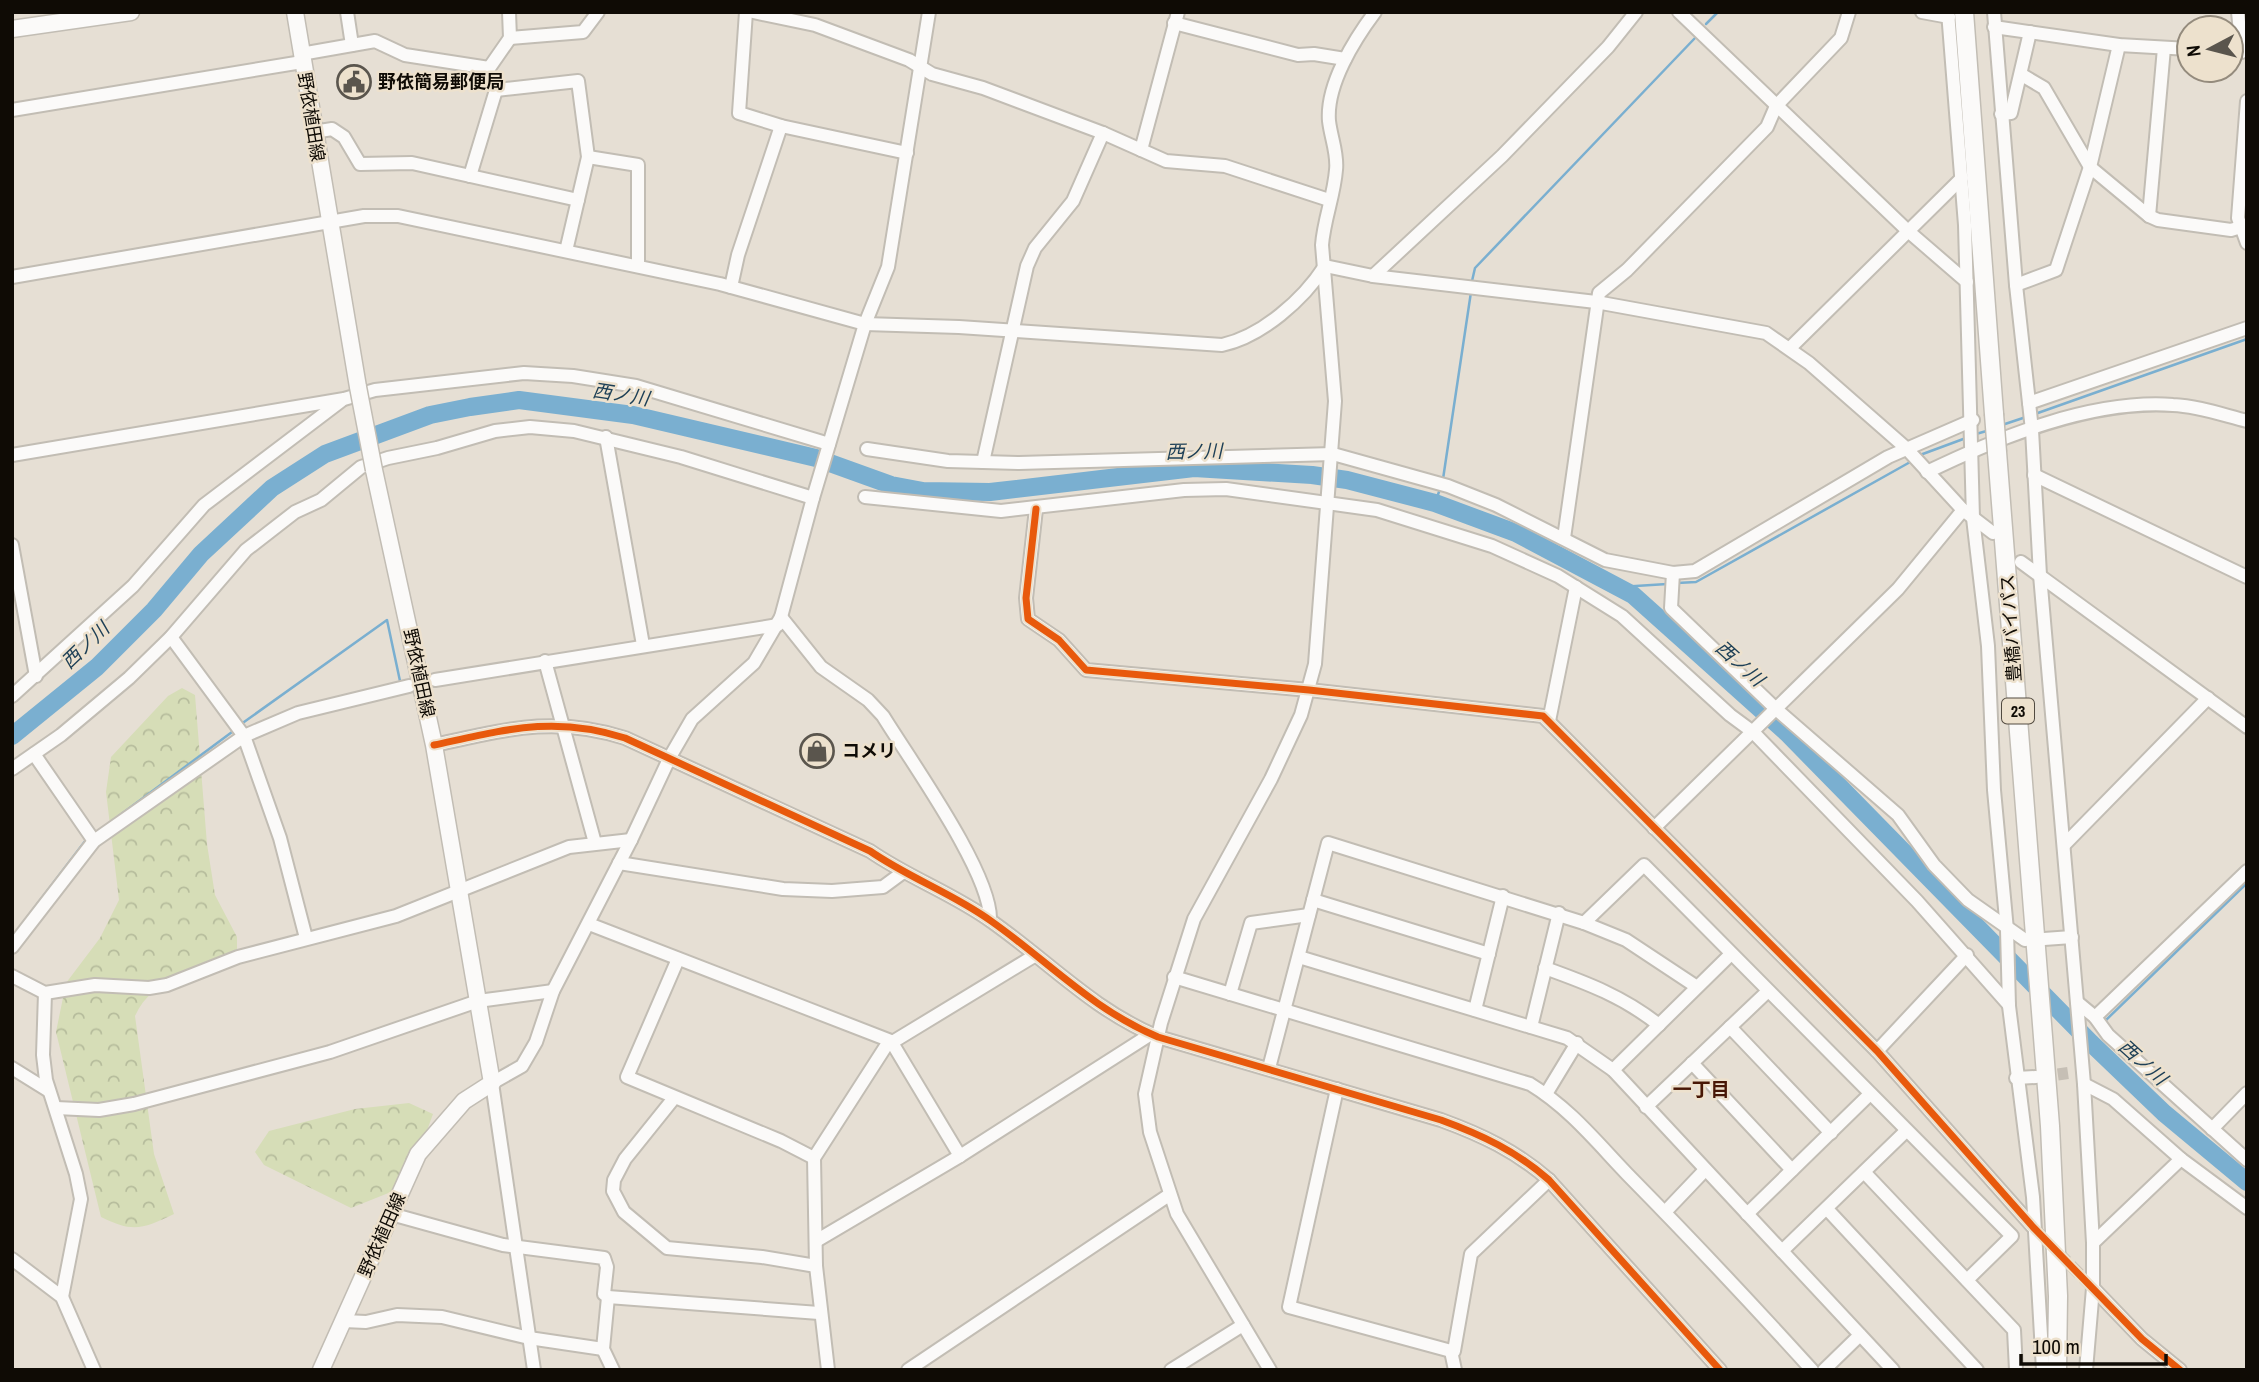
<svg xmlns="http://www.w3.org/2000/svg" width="2259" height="1382" font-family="'Archivo Narrow','Noto Sans JP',sans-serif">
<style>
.forest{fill:url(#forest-crowns)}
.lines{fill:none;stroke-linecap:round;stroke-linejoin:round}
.stream{stroke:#7aafd0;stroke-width:2.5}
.river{stroke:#7aafd0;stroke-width:18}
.minor-tunnel{stroke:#c6bfb5;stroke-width:12;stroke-dasharray:12 6;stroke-linecap:butt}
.minor-casing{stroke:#c2bdb4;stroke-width:16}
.major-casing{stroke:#c2bdb4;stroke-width:19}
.highway-casing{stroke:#c2bdb4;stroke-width:21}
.minor{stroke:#fbfaf9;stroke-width:12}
.major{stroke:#fbfaf9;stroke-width:16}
.highway{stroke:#fbfaf9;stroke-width:18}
.major-bridge-casing{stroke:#c2bdb4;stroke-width:19;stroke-linecap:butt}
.highway-bridge-casing{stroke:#c2bdb4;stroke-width:21;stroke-linecap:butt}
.major-bridge{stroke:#fbfaf9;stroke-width:16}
.highway-bridge{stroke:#fbfaf9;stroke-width:18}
.cycleway-casing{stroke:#ede1cd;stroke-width:11}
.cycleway{stroke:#e8590c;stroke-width:7}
.labels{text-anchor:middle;stroke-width:5;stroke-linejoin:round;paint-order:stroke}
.shield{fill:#ede1cd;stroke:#524b41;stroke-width:2}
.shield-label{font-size:16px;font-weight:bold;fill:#0f0b05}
.poi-label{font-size:18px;font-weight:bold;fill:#0f0b05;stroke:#ede1cd;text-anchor:start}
.street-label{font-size:18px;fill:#0f0b05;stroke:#ede1cd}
.water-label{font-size:19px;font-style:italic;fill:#1e4057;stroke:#ede1cd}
.neighbourhood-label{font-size:19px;font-weight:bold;fill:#481705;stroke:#ede1cd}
</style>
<defs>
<pattern id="forest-crowns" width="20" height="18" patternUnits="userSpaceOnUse" patternTransform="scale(1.75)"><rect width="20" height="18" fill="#d6ddb7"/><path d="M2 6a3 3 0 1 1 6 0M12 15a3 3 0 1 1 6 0" fill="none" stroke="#b6bc9c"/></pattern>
</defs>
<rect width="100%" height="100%" fill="#e6dfd4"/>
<g class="forest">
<path d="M182,688L195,695L207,844L215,895L237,937V961C198,972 153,976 135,1016L154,1154L174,1214C143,1229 133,1233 101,1217L56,1032L66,983L100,938L119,900L106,792L111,757L168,696Z"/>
<path d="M409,1103L433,1114L422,1144L396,1190L351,1208L264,1165L255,1152L269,1131L355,1109Z"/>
</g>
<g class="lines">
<g class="stream">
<path d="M1706,24L1718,12"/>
<path d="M1472,281L1475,268L1695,38"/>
<path d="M2035,414L2247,339"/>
<path d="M2002,425L2026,417"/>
<path d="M1976,434L1990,430"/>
<path d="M1920,455L1966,438"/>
<path d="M1443,479L1471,292"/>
<path d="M1435,503L1440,489"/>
<path d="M1677,583L1696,582L1912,461"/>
<path d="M1620,587L1667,584"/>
<path d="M244,722L387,620L400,681"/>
<path d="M100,830L232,732"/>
<path d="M22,924L86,840"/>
<path d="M2105,1021L2247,883"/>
</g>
<path class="river" d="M12,736L97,667L154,610L201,554L272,488L325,454L430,415L470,407L519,400L633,415L816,458L891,485L923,491L990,492L1194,468L1312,475L1347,480L1435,503L1516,533L1633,595L1787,733L2091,1043L2164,1113L2247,1182"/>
<g class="minor-tunnel">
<path d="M2040,1077L2068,1073"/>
<path d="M2033,1227L2093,1288"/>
</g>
<g class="minor-casing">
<g id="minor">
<path d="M347,12L352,45"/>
<path d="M509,12L510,38L583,32L598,12"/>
<path d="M746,12L739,113L781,126L907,153"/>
<path d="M753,12L815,25L909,60L932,74L983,88L1103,133L1166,161L1225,166L1329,200"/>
<path d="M1679,12L1908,231L1967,282"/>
<path d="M1922,12L1949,17"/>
<path d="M1948,12L1965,225L1973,518L1988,646L1994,790L2007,930L2009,1006L2033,1197L2043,1370"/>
<path d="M1994,12L2016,285L2032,430L2040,575L2084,1084L2093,1243V1288L2086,1370"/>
<path d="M2238,12L2242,52"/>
<path d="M1174,23L1298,55L1314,54L1345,59"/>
<path d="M1994,27L2119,45L2189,49"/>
<path d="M510,38L485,74L496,90L578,81L588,157L566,251"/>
<path d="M301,54L375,41L405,55L489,68"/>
<path d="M2022,75L2044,88L2090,167L2149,216L2158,220L2231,230L2247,225"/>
<path d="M2247,101L2238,218L2247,243"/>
<path d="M12,110L302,62"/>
<path d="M2001,114L2011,113L2030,32"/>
<path d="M314,132L332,129L344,137L360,164L412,163L578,200"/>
<path d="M1141,150L1178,12"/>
<path d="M588,157L638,165V266"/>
<path d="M470,176L496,90"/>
<path d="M2149,216L2164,48"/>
<path d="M1325,266L1373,276L1596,302L1766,333L1809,363L1906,448L1963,510L1993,533"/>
<path d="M1373,276L1502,156L1608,47L1636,12"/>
<path d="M12,277L364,216H398L720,284L865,324L959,327L1222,345C1262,336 1303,300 1325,266"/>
<path d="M2016,285L2056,270L2090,167L2119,45"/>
<path d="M731,287L738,255L781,126"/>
<path d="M1790,348L1962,178"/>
<path d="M2029,403L2247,328"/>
<path d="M606,437L643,645"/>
<path d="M867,449L948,461L1019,463L1333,454L1448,486L1496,505L1605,560L1673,573L1695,571L1888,457L1973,420"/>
<path d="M12,455L344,399L375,390L524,373L573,376L636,386L829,444"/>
<path d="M983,462L1027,266L1035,248L1073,201L1103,133"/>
<path d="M1927,472C1999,437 2093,399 2173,405C2198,406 2223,415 2247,421"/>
<path d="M2034,475L2247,577"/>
<path d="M865,497L1001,511L1184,490L1226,489L1377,510L1492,546L1558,576L1622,616L1730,715L1753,732L1917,901L2009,1005"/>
<path d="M1036,509L1026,598L1028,619L1059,640L1086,670L1309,690L1543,716L1877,1051L2033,1227"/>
<path d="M1564,538L1599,293L1627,270L1767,127L1776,106L1841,38L1849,12"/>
<path d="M12,545L36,676"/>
<path d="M2021,562L2247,727"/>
<path d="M1673,573L1671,608L1776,709L1898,815L1934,865L1968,900L2025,940"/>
<path d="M781,617L821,667L868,700L883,716C910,760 992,874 990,920"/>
<path d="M171,637L244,736L280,838L306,938"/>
<path d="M545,661L595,843"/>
<path d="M435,680L778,625"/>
<path d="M12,696L133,586L204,505L341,401"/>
<path d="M1549,721L1576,587"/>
<path d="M434,745C504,730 554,715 625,738L870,851C909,878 954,894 991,921C1048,961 1093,1010 1158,1037L1441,1120C1482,1135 1516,1151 1549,1180L1720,1370"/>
<path d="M34,754L94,841"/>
<path d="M12,769L61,735L129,678L171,637L246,550L295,512L321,500L361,467L388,458L437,448L495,431L530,427L574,431L681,457L813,498"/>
<path d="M1654,828L1898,589L1963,510"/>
<path d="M2065,844L2208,698"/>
<path d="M619,863L783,889L832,891L883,887L902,873"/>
<path d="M1313,900L1489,954"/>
<path d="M1584,923L1644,865L2012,1236L1967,1280"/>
<path d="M589,924L891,1041L960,1156"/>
<path d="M2044,939L2072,937"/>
<path d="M12,947L94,841L244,736L298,713L409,686"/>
<path d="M1299,957L1567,1038L1613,1070L1893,1370"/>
<path d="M678,959L627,1077L781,1141L814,1158"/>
<path d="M1545,968C1587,983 1624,997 1659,1025"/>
<path d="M12,976L45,993L95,985L149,988L167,985L238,957L396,916L569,847L631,840"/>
<path d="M1174,977L1530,1084C1571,1109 1598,1144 1631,1178C1693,1241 1753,1305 1812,1370"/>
<path d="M45,993L43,1055L46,1080L76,1174L81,1199L62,1297"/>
<path d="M1230,994L1251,923L1309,915"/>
<path d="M2077,1002L2095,1017L2108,1035L2247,1160"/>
<path d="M1475,1010L1503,896"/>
<path d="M2095,1017L2247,871"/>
<path d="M1531,1027L1559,913"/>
<path d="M1730,1027L1831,1133"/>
<path d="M1877,1051L1967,955"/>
<path d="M1692,1063L1792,1170"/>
<path d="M12,1068L49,1091"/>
<path d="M1269,1068L1328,843L1584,923L1626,940L1697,987"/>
<path d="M1613,1070L1731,954"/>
<path d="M2016,1078L2036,1077"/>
<path d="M2084,1084L2113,1099L2181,1159L2247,1208"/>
<path d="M1337,1089L1289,1307L1451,1351"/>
<path d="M1546,1094L1577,1043"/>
<path d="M674,1098L625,1159L614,1180L613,1191L624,1212L667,1248L762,1257L816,1266"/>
<path d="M1646,1107L1768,991"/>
<path d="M56,1108L99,1110L134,1104L330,1052L478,1001L553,991"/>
<path d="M2212,1129L2247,1093"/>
<path d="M1864,1172L2014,1330L2016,1370"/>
<path d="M1827,1209L1977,1370"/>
<path d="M1665,1212L1705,1170"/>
<path d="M391,1214L503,1245L604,1258L607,1267L604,1294L608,1297L603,1349L613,1370"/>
<path d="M1747,1214L1870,1094"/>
<path d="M816,1241L960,1156L1151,1034"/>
<path d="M2093,1243L2181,1159"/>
<path d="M1782,1251L1906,1131"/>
<path d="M12,1259L62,1297L94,1370"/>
<path d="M2093,1288L2142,1339L2180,1370"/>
<path d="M608,1297L819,1313"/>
<path d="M344,1321L366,1322L397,1315L442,1317L529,1338L603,1349"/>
<path d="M534,1370L492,1083L522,1066L536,1042L553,991L631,840L670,757L692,719L754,663L781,617L813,498L865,324L888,267L929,12"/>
<path d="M828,1370L816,1266L814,1158L886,1046L1034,956"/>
<path d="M908,1370L1169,1195"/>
<path d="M1171,1370L1243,1325"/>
<path d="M1270,1370L1177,1214L1150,1132L1145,1094L1161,1023L1194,919L1271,779L1301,715L1315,664L1335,401L1322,245C1324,219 1334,196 1336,170C1338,154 1331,138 1329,121C1326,85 1354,40 1375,12"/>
<path d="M1455,1370L1451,1351H1454L1471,1254L1549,1180"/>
<path d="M1824,1370L1860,1335"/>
</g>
</g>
<g class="major-casing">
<g id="major">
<path d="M295,12L358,387"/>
<path d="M12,29L131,12"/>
<path d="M321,1370L418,1154L464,1101L492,1083L434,745L374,470"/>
</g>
</g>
<g class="highway-casing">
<g id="highway">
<path d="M1964,12L1994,414"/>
<path d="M1997,452L2050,1126L2058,1296L2057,1370"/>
</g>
</g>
<use href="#minor" class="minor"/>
<use href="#major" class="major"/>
<use href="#highway" class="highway"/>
<g class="major-bridge-casing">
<path id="major-bridge" d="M358,387L374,470"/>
</g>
<g class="highway-bridge-casing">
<path id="highway-bridge" d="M1994,414L1997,452"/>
</g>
<use href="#major-bridge" class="major-bridge"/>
<use href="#highway-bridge" class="highway-bridge"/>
<g class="cycleway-casing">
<g id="cycleway">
<path d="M1036,509L1026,598L1028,619L1059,640L1086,670L1309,690L1543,716L1877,1051L2033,1227L2142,1339L2180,1370"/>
<path d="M434,745C504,730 554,715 625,738L870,851C909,878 954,894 991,921C1048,961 1093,1010 1158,1037L1441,1120C1482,1135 1516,1151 1549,1180L1720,1370"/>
</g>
</g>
<use href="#cycleway" class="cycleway"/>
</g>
<defs>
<g id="civic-ring" transform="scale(1.75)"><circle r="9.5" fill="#ede1cd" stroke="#5a554d" stroke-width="1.5"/><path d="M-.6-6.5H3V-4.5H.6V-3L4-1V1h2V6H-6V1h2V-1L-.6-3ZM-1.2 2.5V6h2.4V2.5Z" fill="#5a554d"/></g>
<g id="shop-ring" transform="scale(1.75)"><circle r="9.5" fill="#ede1cd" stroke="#5a554d" stroke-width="1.5"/><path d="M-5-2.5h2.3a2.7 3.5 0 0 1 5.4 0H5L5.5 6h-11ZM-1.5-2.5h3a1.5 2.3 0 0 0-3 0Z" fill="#5a554d"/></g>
</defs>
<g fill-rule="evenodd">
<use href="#civic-ring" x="354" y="82"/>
<use href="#shop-ring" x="817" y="751"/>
</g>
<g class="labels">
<rect class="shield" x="2002" y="698.5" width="32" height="25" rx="5"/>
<g class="shield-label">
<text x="2018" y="717">23</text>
</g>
<g class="poi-label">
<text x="378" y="88">野依簡易郵便局</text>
<text x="842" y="757">コメリ</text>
</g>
<g class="street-label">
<text transform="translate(311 117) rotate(81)" y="6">野依植田線</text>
<text transform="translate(2011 628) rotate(-94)" y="6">豊橋バイパス</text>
<text transform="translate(419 673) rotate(78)" y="6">野依植田線</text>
<text transform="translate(382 1235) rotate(-66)" y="6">野依植田線</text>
</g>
<g class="water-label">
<text transform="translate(621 394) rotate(9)" y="7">西ノ川</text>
<text transform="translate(1194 451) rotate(-1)" y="7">西ノ川</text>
<text transform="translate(85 645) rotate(-44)" y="7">西ノ川</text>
<text transform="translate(1740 663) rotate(42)" y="7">西ノ川</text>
<text transform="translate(2143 1062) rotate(42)" y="7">西ノ川</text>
</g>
<g class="neighbourhood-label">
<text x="1701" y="1096">一丁目</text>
</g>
</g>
<rect width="2259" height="1382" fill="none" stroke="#0f0b05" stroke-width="28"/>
<g transform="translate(2210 49) rotate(263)"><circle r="33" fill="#ede1cd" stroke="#948b7d" stroke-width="2"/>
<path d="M0-5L12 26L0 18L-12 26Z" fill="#5a554d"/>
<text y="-10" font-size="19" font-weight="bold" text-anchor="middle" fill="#0f0b05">N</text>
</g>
<path d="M2021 1354v10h145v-10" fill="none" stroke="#0f0b05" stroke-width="3.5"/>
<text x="2032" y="1354" font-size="21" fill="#0f0b05" stroke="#ede1cd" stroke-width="5" paint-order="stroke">100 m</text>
</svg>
